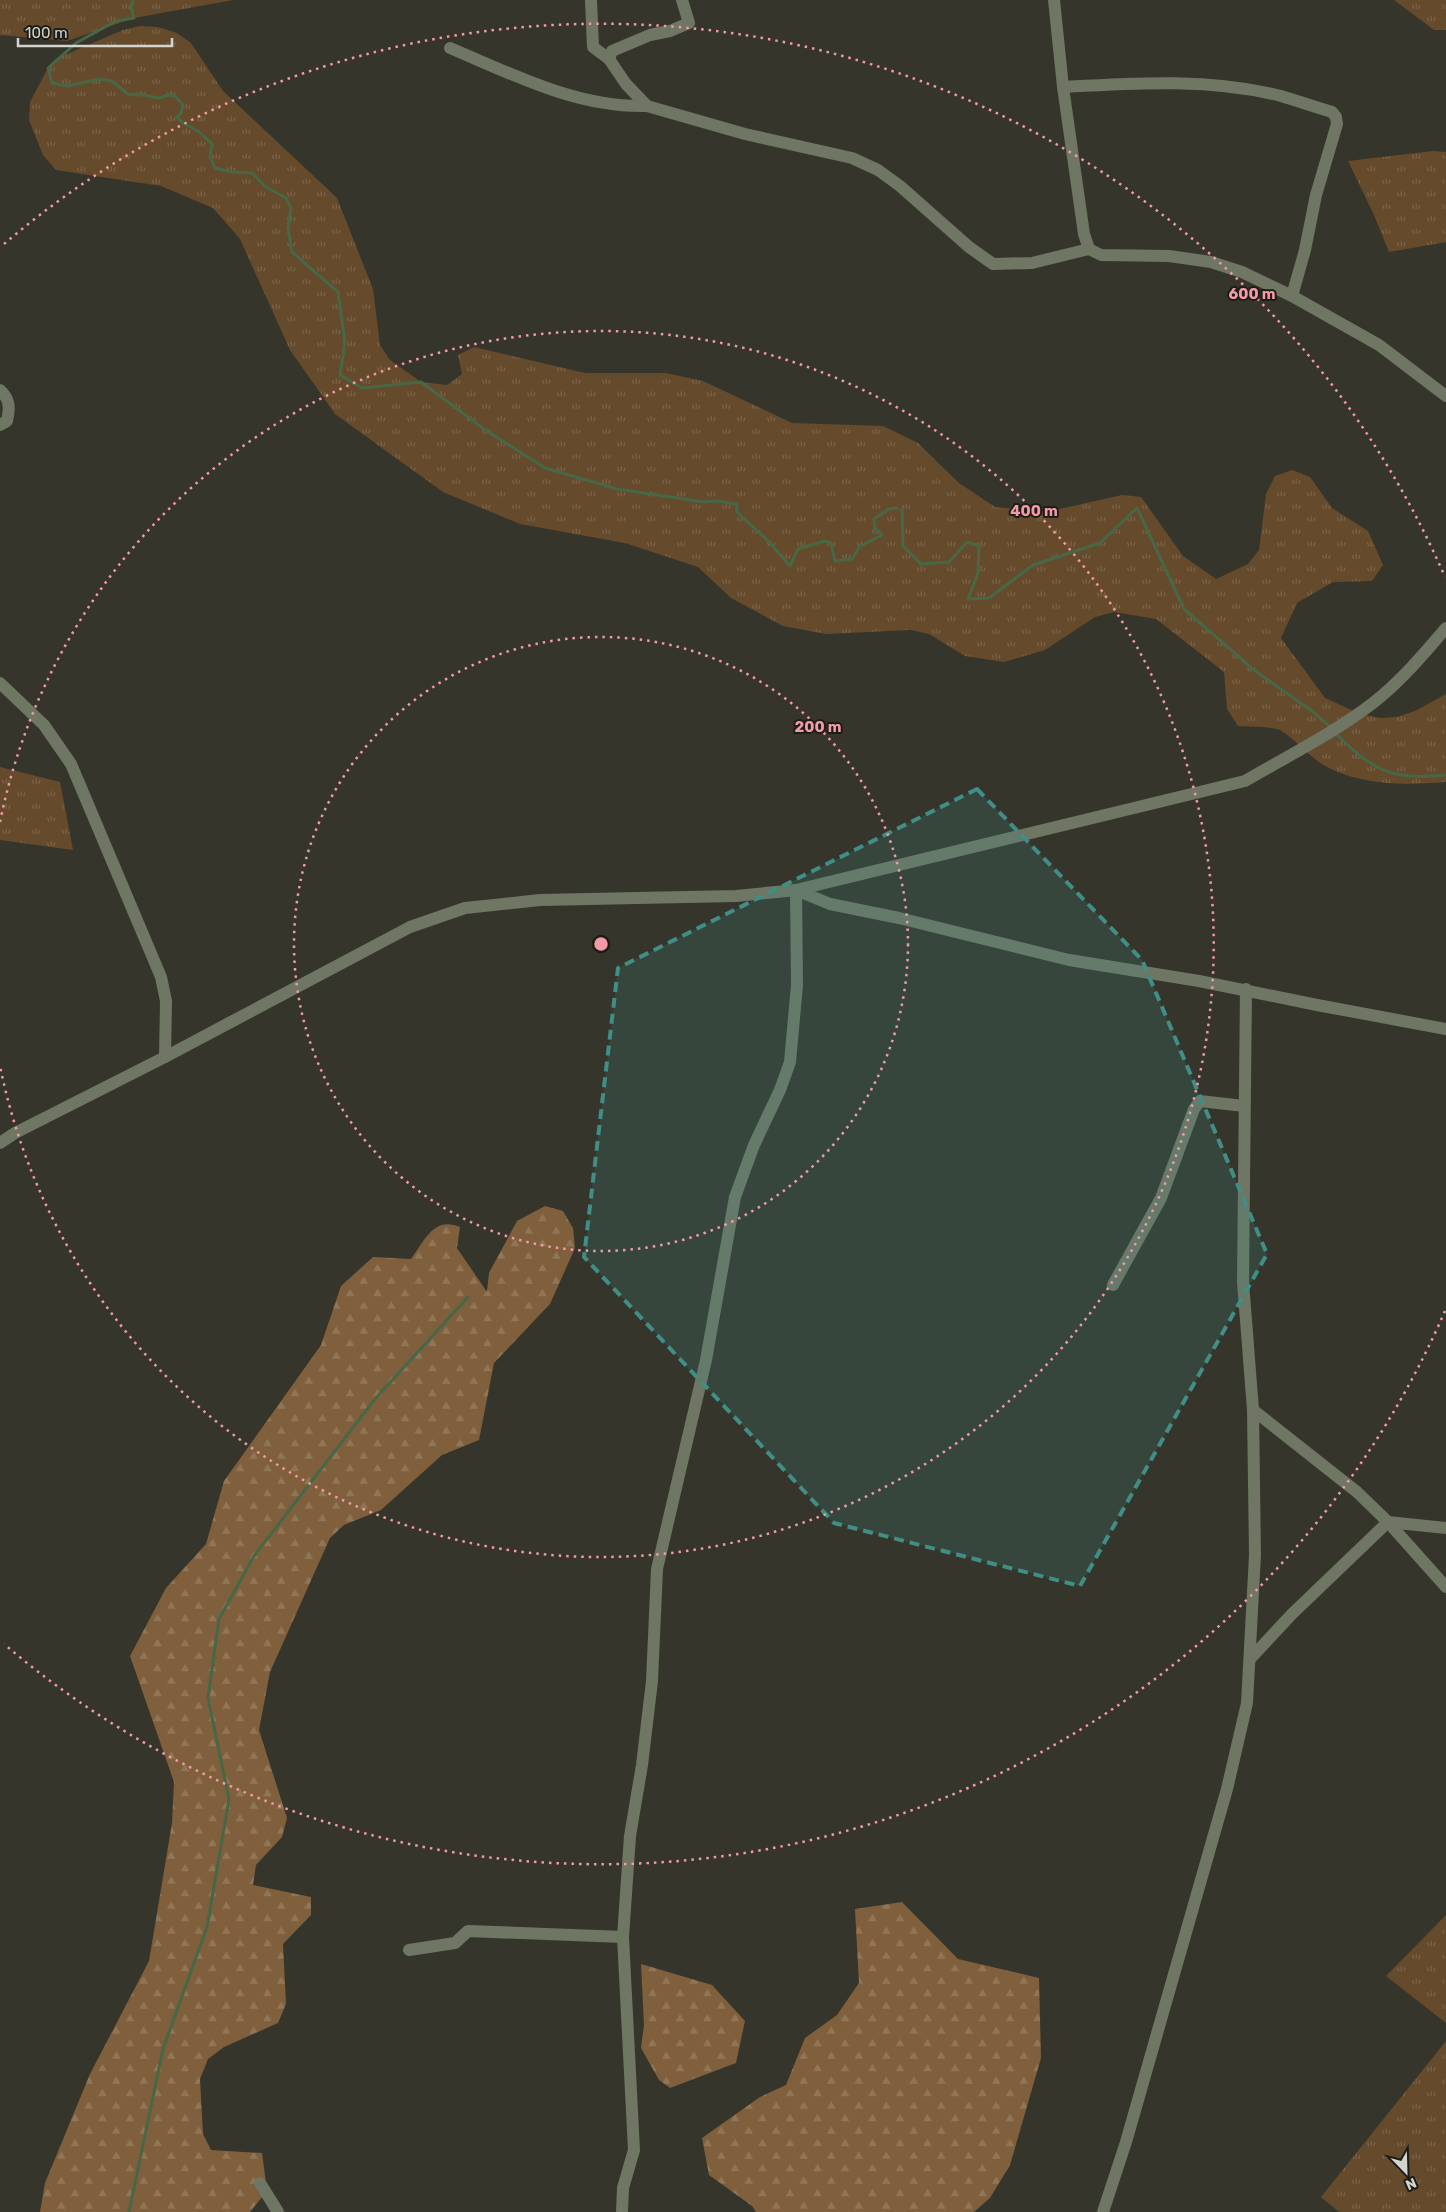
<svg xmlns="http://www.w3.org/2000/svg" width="1446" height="2212" font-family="Rubik,sans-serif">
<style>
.grass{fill:url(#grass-tufts)}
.forest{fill:url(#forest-firs)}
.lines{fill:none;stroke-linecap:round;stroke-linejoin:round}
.stream{stroke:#476846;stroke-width:3}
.minor{stroke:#6f7663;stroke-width:12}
.marked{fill:#408e86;fill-opacity:0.2;stroke:#408e86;stroke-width:4;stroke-dasharray:10 6;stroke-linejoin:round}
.ring{fill:none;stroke:#f49aa6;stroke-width:2.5;stroke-dasharray:2.5 5}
.centre{fill:#f49aa6;stroke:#1c1c18;stroke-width:2.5}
.ring-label{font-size:15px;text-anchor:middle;font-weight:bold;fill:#f49aa6;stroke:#1c1c18;stroke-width:4;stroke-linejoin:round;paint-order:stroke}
</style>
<defs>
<pattern id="grass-tufts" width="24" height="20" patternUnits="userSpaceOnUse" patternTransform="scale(1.25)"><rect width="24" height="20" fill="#664a2c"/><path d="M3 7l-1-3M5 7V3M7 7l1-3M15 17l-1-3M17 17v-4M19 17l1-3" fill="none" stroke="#7b6349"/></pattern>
<pattern id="forest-firs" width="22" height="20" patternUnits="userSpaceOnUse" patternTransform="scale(1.25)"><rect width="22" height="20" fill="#7f5f3c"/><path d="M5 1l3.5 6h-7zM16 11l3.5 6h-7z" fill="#907557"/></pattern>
</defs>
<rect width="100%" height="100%" fill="#35352b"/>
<g class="grass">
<path d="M0,0H233L134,18L67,41L0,35Z"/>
<path d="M1394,0H1446V30H1434Z"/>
<path d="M140,26L158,27L177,33L191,43L223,91L337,198L373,289L380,345L390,360L421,382L447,385L462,374L458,355L474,347L585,373H666L703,381L792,423L883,426L918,443L959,483L995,507L1046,512L1122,495L1141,497L1183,556L1216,579L1248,564L1259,550L1266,494L1275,476L1292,470L1310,477L1332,508L1368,531L1383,565L1372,581L1333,582L1297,603L1281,638L1325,698L1360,714L1380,718L1397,717L1415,711L1446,694V782C1406,785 1366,786 1329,768C1309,758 1297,740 1280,730C1272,726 1247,727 1238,726L1227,709L1224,672L1156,619L1114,612L1095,617L1045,650L1004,662L965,656L929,634L911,630L826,634L783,626L731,598L698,567L625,543L520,524L443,492L335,414L290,350L240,239L213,208L161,186L56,170L43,155L29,120L30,102L48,68L60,57L123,30Z"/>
<path d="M1433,151L1446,152V242L1389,252L1374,215L1348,161Z"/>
<path d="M0,767L60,782L73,850L0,840Z"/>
<path d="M1446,1915V2023L1386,1976Z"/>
<path d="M1446,2041V2212H1339L1321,2197Z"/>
</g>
<g class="forest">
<path d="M545,1206L563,1211L573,1228L575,1248L550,1304L494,1363L479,1440L442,1455L381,1510L344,1525L330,1538L270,1672L259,1730L287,1818L282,1837L256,1865L253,1885L311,1897V1915L283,1944L286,2004L278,2023L224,2047L208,2059L200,2079L203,2134L211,2150L262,2153L267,2191L250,2212H40L45,2183L90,2074L149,1961L172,1823L174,1782L130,1656L166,1588L206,1544L224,1481L321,1345L341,1286L373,1257L411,1259C425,1240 434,1216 460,1227L457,1248L487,1292L489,1273L517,1221Z"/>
<path d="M902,1902L958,1959L1039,1978L1041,2058L1010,2165L990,2198L974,2212H756L752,2206L709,2175L702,2138L760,2097L786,2085L805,2038L837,2015L859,1983L855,1909Z"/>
<path d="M641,1964L712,1985L745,2021L736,2063L670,2088L659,2080L641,2048L644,2025Z"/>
</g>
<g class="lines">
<g class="stream">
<path d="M133,0L131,7L134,18L116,21L76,43L48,68L52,83L67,86L100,79L112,81L129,95L138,94L159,98L168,95L175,96L183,105L181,113L177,117L183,123L198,131L212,144L210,157L215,168L232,172L252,173L266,187L286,198L291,208L288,229L292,252L338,292L345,342L340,375L362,388L421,382L484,429L545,468L617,489L704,502L717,501L737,504V512L768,541L790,566L798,549L825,541L831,543L835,561L852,559L860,546L882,535L875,529L874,519L889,509L897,508"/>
<path d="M902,509L903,546L921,564L949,562L967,542L979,546L978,573L968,599L989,598L1033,565L1100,543L1137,508L1184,609L1254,670L1312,711L1330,727"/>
<path d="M1336,734C1374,771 1392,781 1446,775"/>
<path d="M129,2212L163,2049L207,1927L229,1799L208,1698L219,1619L254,1556L375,1399L468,1297"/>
</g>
<g class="minor">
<path d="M591,0L593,47L609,59L626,84L647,106L745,134L852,158L878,170L900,186L969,247L993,264L1032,263L1089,249"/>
<path d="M1054,0L1063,87L1084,234L1089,249L1101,255L1169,256L1211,262L1242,272L1292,296L1379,345L1446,396"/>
<path d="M450,48C514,75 577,108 647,106"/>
<path d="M609,59L612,51L650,35L670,31L689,23L682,0"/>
<path d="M1063,87C1135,83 1210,78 1281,96C1298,101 1315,107 1332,112L1336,117L1337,124L1316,195L1305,250L1292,296"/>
<path d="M0,390C10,399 10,408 7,421L0,425"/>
<path d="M0,683L44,725L71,764L161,977L166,1001L165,1057"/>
<path d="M796,890L830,904L899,918L1069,960L1199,981L1317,1005L1446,1029"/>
<path d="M0,1143L15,1133L165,1057L410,927L465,908L540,900L736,896L796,890L1245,781C1288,756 1334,733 1373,703C1400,682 1424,654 1446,628"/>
<path d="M1113,1285L1161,1198L1194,1109L1200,1101L1244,1106"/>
<path d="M1253,1410L1357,1492L1388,1522L1446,1587"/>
<path d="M1250,1659L1292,1614L1388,1522L1446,1528"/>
<path d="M409,1950L455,1943L468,1931L623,1937"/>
<path d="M260,2183L278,2212"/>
<path d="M622,2212L623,2188L634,2150L623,1937L630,1836L642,1765L652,1681L657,1569L706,1360L735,1197L754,1145L780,1090L790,1062L797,985L796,890"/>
<path d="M1103,2212L1126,2142L1227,1789L1247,1703L1255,1555L1253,1410L1243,1282L1246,989"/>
</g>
</g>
<path class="marked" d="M977,789L1142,960L1267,1254L1080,1586L834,1523L584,1257L618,968Z"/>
<g class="ring">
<circle cx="601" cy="944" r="307"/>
<path d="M0 822A613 613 0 1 1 0 1066"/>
<path d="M1445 1311A920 920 0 0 1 4 1644M4 244A920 920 0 0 1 1445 577"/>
</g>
<circle cx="601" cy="944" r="8" class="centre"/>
<g class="ring-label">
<text x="1252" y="299">600 m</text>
<text x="1034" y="516">400 m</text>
<text x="818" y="732">200 m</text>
</g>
<g transform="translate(1406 2172) rotate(157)" stroke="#1c1c18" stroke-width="4" paint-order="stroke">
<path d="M0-4L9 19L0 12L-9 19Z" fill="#d4d4ce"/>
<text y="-8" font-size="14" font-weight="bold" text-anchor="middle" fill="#d4d4ce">N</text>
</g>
<path d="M18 38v8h154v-8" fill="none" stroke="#d4d4ce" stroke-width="2.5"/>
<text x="25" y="38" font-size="15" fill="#d4d4ce" stroke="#1c1c18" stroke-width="4" paint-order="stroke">100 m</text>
</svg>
